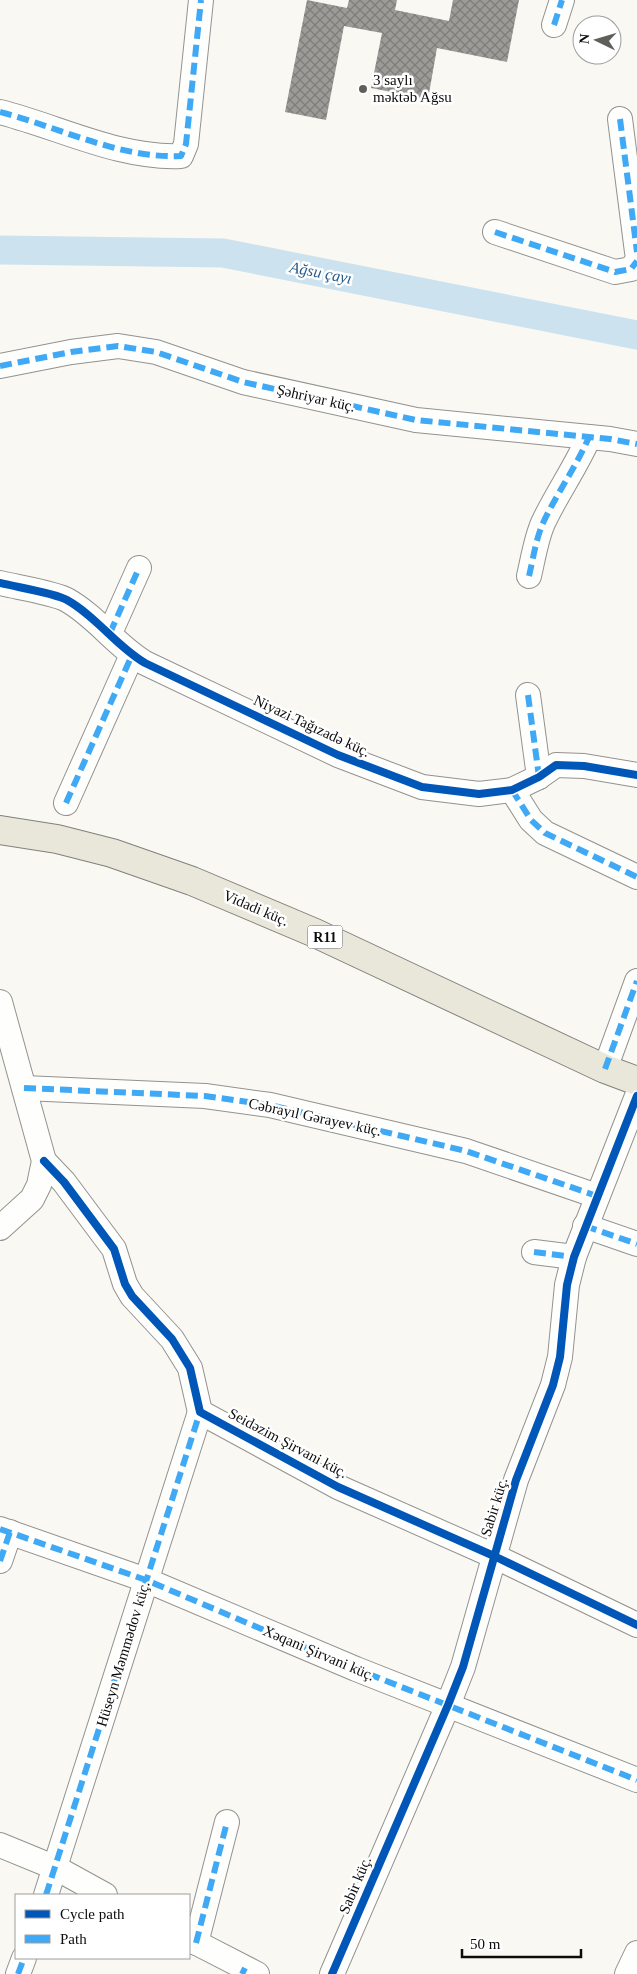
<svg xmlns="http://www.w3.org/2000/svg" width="637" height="1974" font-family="'Times New Roman',serif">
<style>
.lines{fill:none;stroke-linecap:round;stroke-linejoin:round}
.river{stroke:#cce2ef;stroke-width:29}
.building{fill:url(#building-cross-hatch)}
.minor-casing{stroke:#939290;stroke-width:26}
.major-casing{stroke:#80807d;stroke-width:30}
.minor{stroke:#fefefd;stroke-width:24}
.major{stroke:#e9e6da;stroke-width:28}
.quiet{stroke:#3fa9f5;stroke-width:6;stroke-dasharray:12 6;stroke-linecap:butt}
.cycleway-casing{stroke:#fff;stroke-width:11}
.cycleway{stroke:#0057b8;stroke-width:8}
.poi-dot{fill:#5f5f5c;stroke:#fff;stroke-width:2}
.labels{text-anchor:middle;stroke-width:5;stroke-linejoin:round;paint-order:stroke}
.shield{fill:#fff;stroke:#555;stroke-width:1}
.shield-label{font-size:14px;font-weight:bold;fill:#0c0c0c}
.poi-label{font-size:15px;fill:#0c0c0c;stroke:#fff;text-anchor:start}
.street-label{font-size:15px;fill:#0c0c0c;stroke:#fff}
.water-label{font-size:16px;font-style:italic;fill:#265d8e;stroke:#fff}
</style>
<defs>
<pattern id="building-cross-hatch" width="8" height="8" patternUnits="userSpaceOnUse" patternTransform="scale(1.25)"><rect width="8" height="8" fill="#9d9b97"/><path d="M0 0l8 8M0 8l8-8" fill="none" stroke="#7e7d7a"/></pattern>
</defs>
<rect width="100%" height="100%" fill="#faf8f2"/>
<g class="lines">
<path class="river" d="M0,250L223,253L637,335"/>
</g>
<path class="building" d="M307,0L347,8L349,0H397L395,10L449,21L453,0H519L507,62L437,48L428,99L371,88L382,33L344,26L326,120L285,112Z"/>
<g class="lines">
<g class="minor-casing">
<g id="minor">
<path d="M554,25L562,0"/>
<path d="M0,112C59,127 120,159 181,156L186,144L201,0"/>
<path d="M620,119L637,252"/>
<path d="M495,232L615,272L631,269L637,261"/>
<path d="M0,366L71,352L118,346L156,352L243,382L416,420L610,439L637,444"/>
<path d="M529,576C533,559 536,539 543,523C557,493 576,467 589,437"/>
<path d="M0,583C16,587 55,593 67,600C97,617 116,646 145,663L338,755L422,787L479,794L512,790L539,777L556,765L584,766L637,775"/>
<path d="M110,633L139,568"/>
<path d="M528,695L539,777"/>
<path d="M512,790L531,820L545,833L637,877"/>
<path d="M66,803L132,655"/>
<path d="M0,1002L44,1161L39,1185L32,1199L0,1228"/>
<path d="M605,1069L637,981"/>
<path d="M24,1088L205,1096L270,1105L466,1151L597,1196"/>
<path d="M44,1161L64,1182L114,1249L125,1284L132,1296L172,1339L190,1368L200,1412L338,1487L494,1556L637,1625"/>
<path d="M585,1226L637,1244"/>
<path d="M534,1252L574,1257"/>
<path d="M0,1529L146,1580L356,1669L637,1780"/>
<path d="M0,1561L10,1532"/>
<path d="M0,1845L56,1868L105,1895"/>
<path d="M46,1895L200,1412"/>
<path d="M189,1939L257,1974"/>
<path d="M196,1943L227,1822"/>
<path d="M18,1974L24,1958"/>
<path d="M332,1974L448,1705L463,1667L516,1480L553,1385L560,1357L567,1285L574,1257L637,1096"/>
<path d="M627,1974L637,1953"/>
</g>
</g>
<g class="major-casing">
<path id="major" d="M0,830L57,839L112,853L192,881L315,933L605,1069L637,1081"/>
</g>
<use href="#minor" class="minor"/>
<use href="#major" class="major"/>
<g class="quiet">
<path d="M554,25L562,0"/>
<path d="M0,112C59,127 120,159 181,156L186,144L201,0"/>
<path d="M620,119L637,252"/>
<path d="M495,232L615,272L631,269L637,261"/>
<path d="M0,366L71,352L118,346L156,352L243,382L416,420L610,439L637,444"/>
<path d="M529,576C533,559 536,539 543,523C557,493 576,467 589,437"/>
<path d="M110,633L139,568"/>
<path d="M528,695L539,777"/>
<path d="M512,790L531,820L545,833L637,877"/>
<path d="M66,803L132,655"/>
<path d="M605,1069L637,981"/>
<path d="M24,1088L205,1096L270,1105L466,1151L597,1196"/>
<path d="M585,1226L637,1244"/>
<path d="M534,1252L574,1257"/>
<path d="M0,1529L146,1580L356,1669L637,1780"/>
<path d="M0,1561L10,1532"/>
<path d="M46,1895L200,1412"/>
<path d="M196,1943L227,1822"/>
<path d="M18,1974L24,1958"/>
<path d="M242,1974L245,1968"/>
</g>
<g class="cycleway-casing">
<g id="cycleway">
<path d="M0,583C16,587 55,593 67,600C97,617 116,646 145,663L338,755L422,787L479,794L512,790L539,777L556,765L584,766L637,775"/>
<path d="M44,1161L64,1182L114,1249L125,1284L132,1296L172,1339L190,1368L200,1412L338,1487L494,1556L637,1625"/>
<path d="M332,1974L448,1705L463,1667L516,1480L553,1385L560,1357L567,1285L574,1257L637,1096"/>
</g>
</g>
<use href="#cycleway" class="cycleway"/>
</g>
<circle class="poi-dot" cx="363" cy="89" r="5"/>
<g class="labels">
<rect class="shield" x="307.5" y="925.5" width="35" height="23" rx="4"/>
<g class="shield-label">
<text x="325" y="942">R11</text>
</g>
<g class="poi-label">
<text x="373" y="85">3 saylı<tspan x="373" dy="17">məktəb Ağsu</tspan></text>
</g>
<g class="street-label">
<text transform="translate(316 398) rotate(13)" y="5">Şəhriyar küç.</text>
<text transform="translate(312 726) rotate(25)" y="5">Niyazi Tağızadə küç.</text>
<text transform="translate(256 908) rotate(23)" y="5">Vidadi küç.</text>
<text transform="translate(315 1117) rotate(12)" y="5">Cəbrayıl Gərayev küç.</text>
<text transform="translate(288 1443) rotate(28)" y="5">Seidəzim Şirvani küç.</text>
<text transform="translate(494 1507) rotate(-73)" y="5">Sabir küç.</text>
<text transform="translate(319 1653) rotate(23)" y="5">Xəqani Şirvani küç.</text>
<text transform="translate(123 1654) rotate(-73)" y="5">Hüseyn Məmmədov küç.</text>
<text transform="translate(355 1885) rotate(-67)" y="5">Sabir küç.</text>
</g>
<g class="water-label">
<text transform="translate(321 272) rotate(11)" y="6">Ağsu çayı</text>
</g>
</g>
<rect x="15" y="1894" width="175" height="65" fill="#ffffff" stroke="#9e9e9e"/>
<rect x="25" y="1910" width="25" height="8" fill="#0057b8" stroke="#9e9e9e"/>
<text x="60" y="1919" font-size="15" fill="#0c0c0c">Cycle path</text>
<rect x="25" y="1935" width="25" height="8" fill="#3fa9f5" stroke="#9e9e9e"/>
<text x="60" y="1944" font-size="15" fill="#0c0c0c">Path</text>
<g transform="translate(597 40) rotate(275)"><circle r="24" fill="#ffffff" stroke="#9e9e9e"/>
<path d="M0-4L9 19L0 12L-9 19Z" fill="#5f5f5c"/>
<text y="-8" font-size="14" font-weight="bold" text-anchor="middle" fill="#0c0c0c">N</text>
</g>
<path d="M462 1949v8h119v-8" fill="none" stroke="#0c0c0c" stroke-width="2.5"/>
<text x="470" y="1949" font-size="15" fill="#0c0c0c" stroke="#ffffff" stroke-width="4" paint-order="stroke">50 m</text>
</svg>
